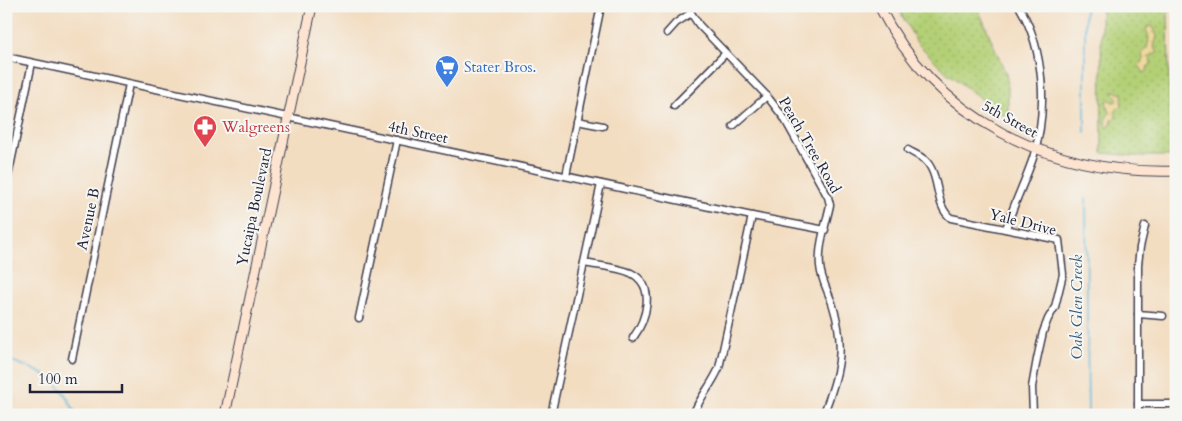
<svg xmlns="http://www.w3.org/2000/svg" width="1182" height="421" font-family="Cardo,serif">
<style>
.green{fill:url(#green-dots);stroke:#6b7958}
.sand{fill:url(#sand-dots);stroke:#887e6c}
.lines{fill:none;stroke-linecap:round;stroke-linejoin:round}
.stream{stroke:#57b3d5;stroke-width:2}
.minor-casing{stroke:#413e4f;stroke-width:9}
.secondary-casing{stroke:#413e4f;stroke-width:11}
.minor{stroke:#fff;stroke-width:6}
.secondary{stroke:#fde4d1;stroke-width:9}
.labels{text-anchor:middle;stroke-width:4;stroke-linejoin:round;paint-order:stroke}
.shop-label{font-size:15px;fill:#366cbe;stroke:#f6f6f2;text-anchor:start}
.street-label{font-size:15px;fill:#22223b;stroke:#f6f6f2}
.health-label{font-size:15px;fill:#be3a42;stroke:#f6f6f2;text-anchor:start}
.water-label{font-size:16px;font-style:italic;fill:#375c79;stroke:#f6f6f2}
</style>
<defs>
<pattern id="green-dots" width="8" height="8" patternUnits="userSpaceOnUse" patternTransform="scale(1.25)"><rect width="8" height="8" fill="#b4d076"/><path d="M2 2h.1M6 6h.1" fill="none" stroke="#9ab267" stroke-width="1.8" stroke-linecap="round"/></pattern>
<pattern id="sand-dots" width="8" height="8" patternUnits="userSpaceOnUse" patternTransform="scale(1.25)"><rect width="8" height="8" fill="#eeda9e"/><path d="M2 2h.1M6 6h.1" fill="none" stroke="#ccbb89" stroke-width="1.8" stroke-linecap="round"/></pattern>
</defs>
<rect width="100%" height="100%" fill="#f6f6f2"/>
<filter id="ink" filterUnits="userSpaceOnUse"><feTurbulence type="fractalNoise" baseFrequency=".02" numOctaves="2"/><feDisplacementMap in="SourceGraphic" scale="10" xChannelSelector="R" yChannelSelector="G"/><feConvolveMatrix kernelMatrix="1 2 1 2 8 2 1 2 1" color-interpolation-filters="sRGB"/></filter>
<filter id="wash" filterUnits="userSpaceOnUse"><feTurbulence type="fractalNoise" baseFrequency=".0096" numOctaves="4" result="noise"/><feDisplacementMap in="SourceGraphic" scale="20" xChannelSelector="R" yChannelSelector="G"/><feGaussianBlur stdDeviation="1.12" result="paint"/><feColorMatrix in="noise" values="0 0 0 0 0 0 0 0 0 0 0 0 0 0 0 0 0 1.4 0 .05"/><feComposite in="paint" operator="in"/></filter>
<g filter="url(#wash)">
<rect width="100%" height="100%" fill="#f3ddc1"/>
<g class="green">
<path d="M897,6H977L1006,74L1008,87V114L1005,117L946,72L917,43Z"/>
<path d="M1101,6H1168L1170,156H1136L1102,153Z"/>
</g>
<g class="sand">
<path d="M1148,26L1153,27L1157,36L1154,47L1158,53L1150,56L1151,65L1148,66L1147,71L1144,73L1139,65L1143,59L1142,53C1149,47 1151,38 1146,30Z"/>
<path d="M1114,91L1123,95L1121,101L1122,106L1116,110V117L1112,120L1110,126L1108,127L1106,125L1105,118L1110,113L1106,102L1108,100L1116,102L1117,98L1113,93Z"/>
</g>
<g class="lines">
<g class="stream">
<path d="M1085,6V132"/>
<path d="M1086,199L1088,415"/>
<path d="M6,359C42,372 60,377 76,415"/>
</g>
</g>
</g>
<g filter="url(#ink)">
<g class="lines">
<g class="minor-casing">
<g id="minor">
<path d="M691,13L699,25L767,96L784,118L828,197L830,205C826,224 818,246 820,266C821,280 829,293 833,306C846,348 839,375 823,415"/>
<path d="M667,33L676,23L691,13L688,6"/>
<path d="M6,57L752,216L825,230"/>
<path d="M674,106L725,54"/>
<path d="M577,121L603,126"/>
<path d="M733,126L767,96"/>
<path d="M908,150C913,153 920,156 925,160C941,175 934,206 951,218L1059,240L1063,274L1055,307L1048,319L1043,332L1037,359L1032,387L1033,415"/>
<path d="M566,176L601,6"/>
<path d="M6,186L32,63"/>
<path d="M1006,229C1013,205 1025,182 1033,158C1048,111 1045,50 1019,6"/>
<path d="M584,263C599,266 617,267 631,273C657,286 646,320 633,338"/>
<path d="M1138,314L1163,316"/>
<path d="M359,318L397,140"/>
<path d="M72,359L129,84"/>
<path d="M1138,404H1176"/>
<path d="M551,415L601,184"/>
<path d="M693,415C699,398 712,385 719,368L752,216"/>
<path d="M1138,415V265L1140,247L1145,226"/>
</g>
</g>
<g class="secondary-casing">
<g id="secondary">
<path d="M879,6C936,120 1051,175 1176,171"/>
<path d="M225,415L312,6"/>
</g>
</g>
<use href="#minor" class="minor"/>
<use href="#secondary" class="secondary"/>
</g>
</g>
<defs>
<g id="supermarket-pin" transform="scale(1.25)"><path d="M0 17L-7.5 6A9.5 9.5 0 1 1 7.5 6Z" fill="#3f7fe0" stroke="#f6f6f2"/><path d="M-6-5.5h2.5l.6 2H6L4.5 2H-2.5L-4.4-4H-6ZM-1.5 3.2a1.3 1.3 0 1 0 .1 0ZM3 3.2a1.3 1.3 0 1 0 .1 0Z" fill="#fff"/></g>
<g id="pharmacy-pin" transform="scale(1.25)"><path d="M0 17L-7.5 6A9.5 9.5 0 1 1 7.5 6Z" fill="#e0444e" stroke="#f6f6f2"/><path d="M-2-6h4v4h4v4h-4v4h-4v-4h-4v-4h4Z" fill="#fff"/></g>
</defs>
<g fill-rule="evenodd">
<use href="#supermarket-pin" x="447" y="67"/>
<use href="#pharmacy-pin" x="205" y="127"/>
</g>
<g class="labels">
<g class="shop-label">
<text x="464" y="72">Stater Bros.</text>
</g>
<g class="street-label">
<text transform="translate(1010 119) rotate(29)" y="5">5th Street</text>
<text transform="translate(418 132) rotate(12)" y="5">4th Street</text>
<text transform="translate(810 145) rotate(60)" y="5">Peach Tree Road</text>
<text transform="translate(254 207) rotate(-78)" y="5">Yucaipa Boulevard</text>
<text transform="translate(88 219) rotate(-78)" y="5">Avenue B</text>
<text transform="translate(1023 222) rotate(14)" y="5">Yale Drive</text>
</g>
<g class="health-label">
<text x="222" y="132">Walgreens</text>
</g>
<g class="water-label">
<text transform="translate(1076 307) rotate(-90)" y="6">Oak Glen Creek</text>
</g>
</g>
<rect width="1182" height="421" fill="none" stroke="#f6f6f2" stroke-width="25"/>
<path d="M30 384v8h92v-8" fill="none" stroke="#22223b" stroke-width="2.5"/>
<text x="38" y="384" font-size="15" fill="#22223b" stroke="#f6f6f2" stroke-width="4" paint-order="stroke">100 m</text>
</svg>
